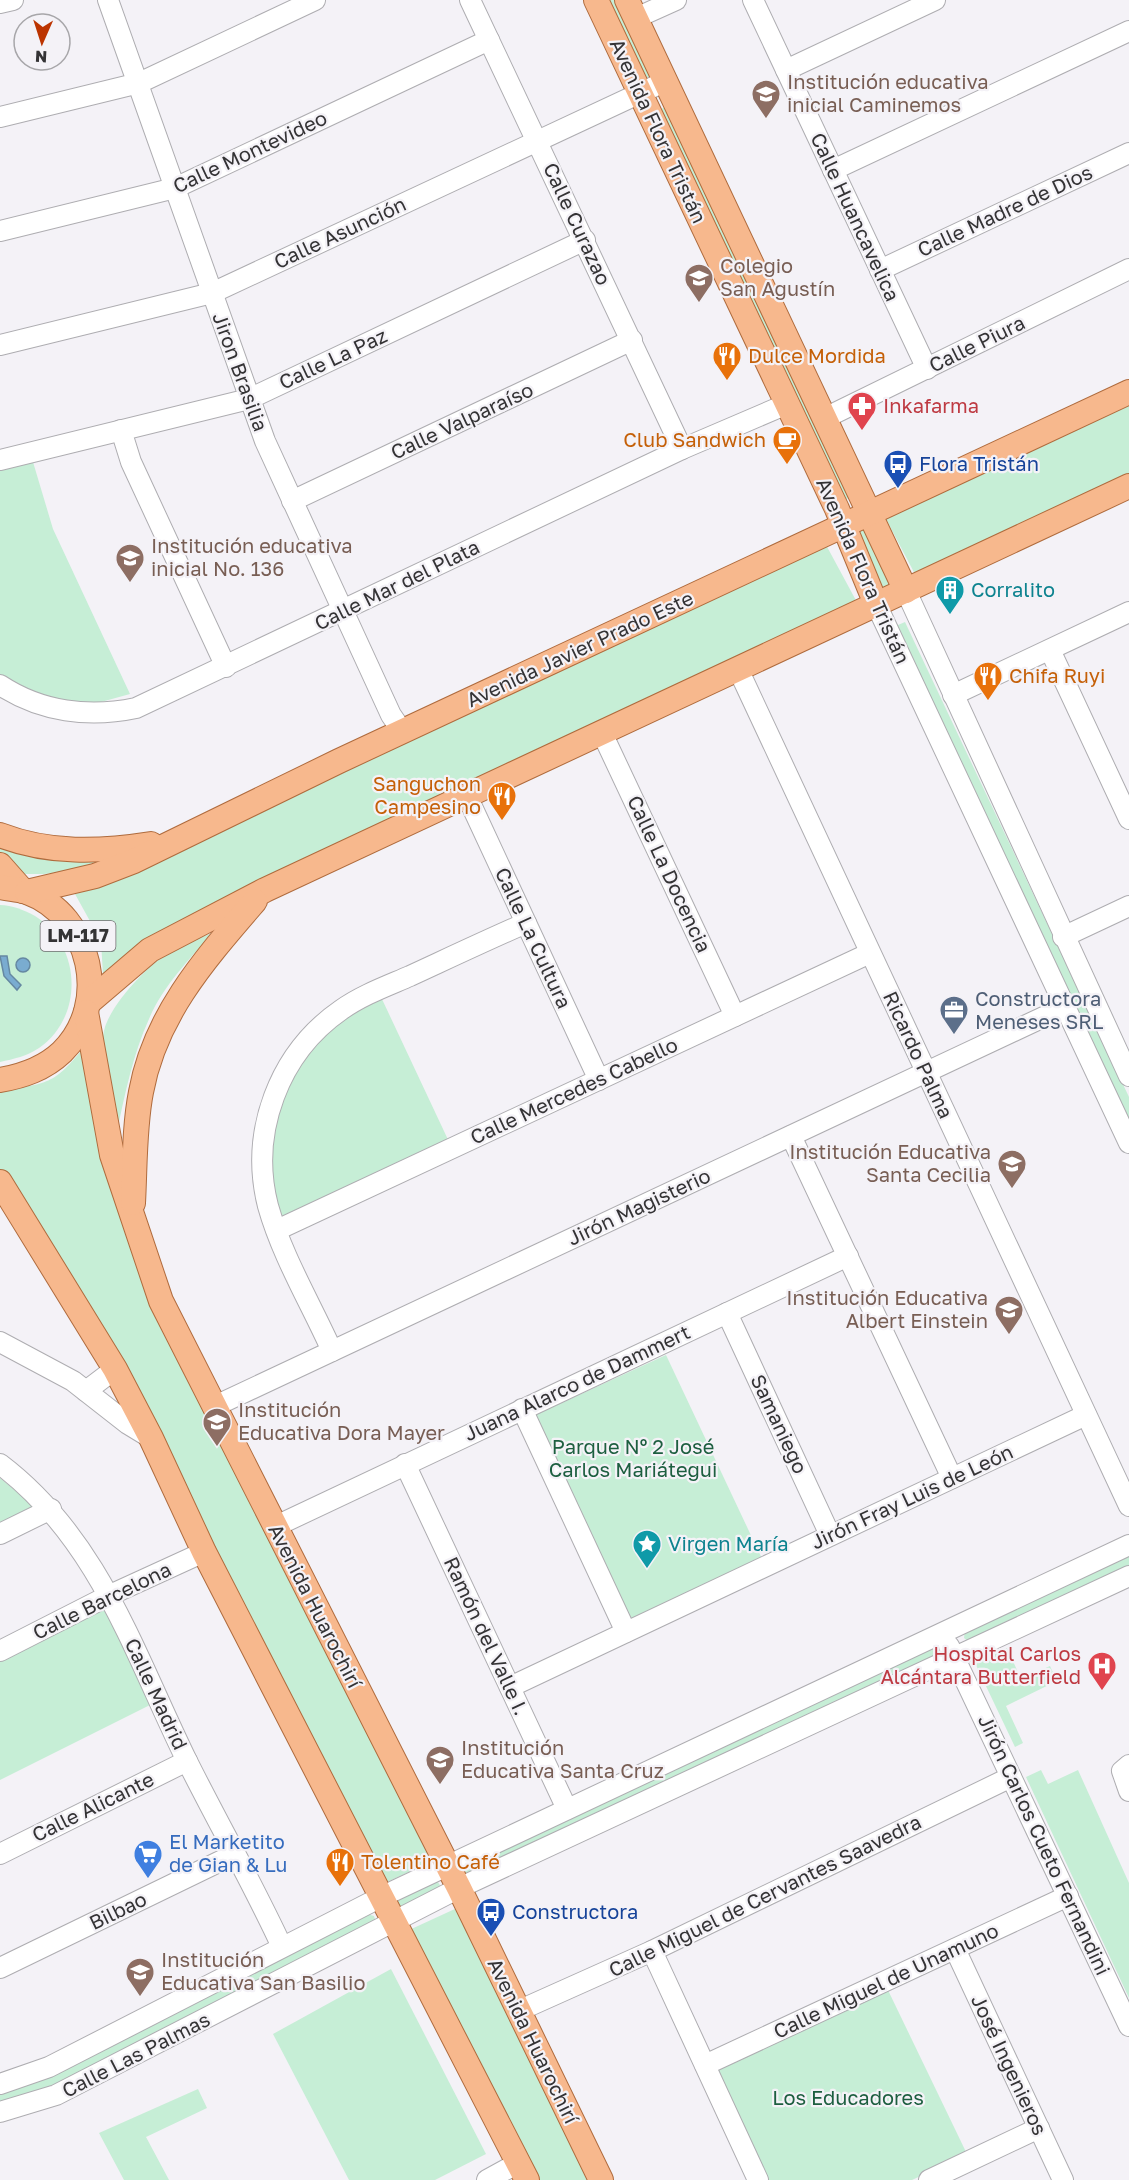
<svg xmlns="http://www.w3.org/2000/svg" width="1129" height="2180" font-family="'Golos Text',sans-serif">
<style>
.green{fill:#c6eed6}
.water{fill:#7aacd0;stroke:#6588a2;stroke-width:1.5}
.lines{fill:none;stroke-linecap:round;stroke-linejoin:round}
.minor-casing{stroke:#aeadb1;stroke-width:22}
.major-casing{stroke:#af6b3d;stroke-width:26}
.minor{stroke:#fff;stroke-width:20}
.major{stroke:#f7b88d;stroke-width:24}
.labels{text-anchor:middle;stroke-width:4.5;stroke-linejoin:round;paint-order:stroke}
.shield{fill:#f4f2f7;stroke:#6e6c6f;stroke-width:1.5}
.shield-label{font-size:18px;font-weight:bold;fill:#343335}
.education-label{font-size:20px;fill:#785e54;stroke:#f4f2f7;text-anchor:start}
.street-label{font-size:20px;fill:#343335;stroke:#f4f2f7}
.food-label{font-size:20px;fill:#c56008;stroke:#f4f2f7;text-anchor:start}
.health-label{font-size:20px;fill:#be3a42;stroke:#f4f2f7;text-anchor:start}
.transit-label{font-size:20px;fill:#164399;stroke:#f4f2f7;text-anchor:start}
.culture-label{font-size:20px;fill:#0d838f;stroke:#f4f2f7;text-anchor:start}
.service-label{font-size:20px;fill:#4e5e75;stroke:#f4f2f7;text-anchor:start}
.park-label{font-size:20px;fill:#1d5f40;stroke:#f4f2f7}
.shop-label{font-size:20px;fill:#366cbe;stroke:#f4f2f7;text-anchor:start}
</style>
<rect width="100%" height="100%" fill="#f4f2f7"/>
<g class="green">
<path d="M603,0H620L652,76L642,79Z"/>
<path d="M668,105L853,495L842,502L658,111Z"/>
<path d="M1129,403V475L917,578L886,519Z"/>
<path d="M33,462L53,529L130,694L101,702H58L0,677V470Z"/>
<path d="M862,525L897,585L882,601L850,527Z"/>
<path d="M825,543L859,606L144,939L103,975L101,941L75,894C126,880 170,854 216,830Z"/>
<path d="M905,622L1129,1097V1137L891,628Z"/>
<path d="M0,847L111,857L69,871L44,874H25L0,857Z"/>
<path d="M0,905C12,905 24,910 35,916C81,945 85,1016 39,1048C27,1056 14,1059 0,1062Z"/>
<path d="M212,933C189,960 163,986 149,1019C133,1054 125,1094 117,1131C111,1102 96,1056 105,1027C114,1000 153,959 178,947C189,941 201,938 212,933Z"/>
<path d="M381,997L451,1146L283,1224C274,1195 264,1150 272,1120C281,1084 308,1046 338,1023C351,1013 367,1006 381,997Z"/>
<path d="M85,1046L132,1250L161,1329L433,1861L387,1882L0,1170V1090C47,1084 54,1085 85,1046Z"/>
<path d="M666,1355L764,1563L629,1626L531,1417Z"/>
<path d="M0,1478L38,1509L0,1526Z"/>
<path d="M1129,1554V1569L969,1642L964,1638L965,1630Z"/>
<path d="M98,1609H106L154,1703L0,1780V1657Z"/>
<path d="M932,1645L940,1648L938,1656L465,1878L460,1866Z"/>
<path d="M1007,1648L1021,1679L1050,1666L1057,1681L1006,1706L1023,1743L1015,1747L975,1663Z"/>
<path d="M1041,1770L1048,1784L1078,1770L1129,1883V1998L1026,1777Z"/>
<path d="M436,1879L443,1890L395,1916L389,1904Z"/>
<path d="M457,1908L594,2180H533L407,1931Z"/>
<path d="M367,1914L374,1916L377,1925L86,2073L19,2102L0,2105V2090Z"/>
<path d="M391,1969L486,2154L435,2180H349L273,2034Z"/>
<path d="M886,1986L967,2154L912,2180H762L711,2074Z"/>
<path d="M198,2089L207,2108L146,2137L169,2180H124L99,2133Z"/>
</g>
<g class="water">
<path d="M0,956H7L10,974L21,985L17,990L4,976Z"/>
<circle cx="23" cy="965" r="7"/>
</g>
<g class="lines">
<g class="minor-casing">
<g id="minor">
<path d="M108,0L265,441L391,715L402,731"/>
<path d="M470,0L682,449"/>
<path d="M753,0L927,369"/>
<path d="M0,3L13,0"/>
<path d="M636,18L676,0"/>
<path d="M786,70L935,0"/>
<path d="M0,117L139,83L315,0"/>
<path d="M833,170L1129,31"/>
<path d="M0,231L175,188L489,40"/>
<path d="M880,270L1129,153"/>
<path d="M0,345L212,293L666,81"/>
<path d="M825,418L1129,269"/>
<path d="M121,430L131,462L226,667"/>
<path d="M0,460L249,399L585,240"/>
<path d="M292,501L632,340"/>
<path d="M906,591L1129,1076"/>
<path d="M876,604L1129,1143"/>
<path d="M1050,650L1129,819"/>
<path d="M738,669L1129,1506"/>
<path d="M0,685C41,712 89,718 136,708L682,449L787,404"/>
<path d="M953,695L1129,612"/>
<path d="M602,733L735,1016"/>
<path d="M467,796L599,1080"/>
<path d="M1063,937L1129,906"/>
<path d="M791,1136L952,1478"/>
<path d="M277,1230L870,953"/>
<path d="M727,1313L830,1535"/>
<path d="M0,1342L73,1381L128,1424L151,1438"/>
<path d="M332,1351C311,1304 282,1256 268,1206C249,1132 279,1053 341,1010C362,995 387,986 410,976C449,958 487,940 526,923"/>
<path d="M86,1391L115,1369"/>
<path d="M213,1407L1065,1007"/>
<path d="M522,1409L626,1632"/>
<path d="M0,1464C99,1539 134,1653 187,1761C218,1823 253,1884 282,1947"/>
<path d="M405,1464L567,1809"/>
<path d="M274,1527L848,1256"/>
<path d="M0,1534L51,1509"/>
<path d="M949,1646L1129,2026"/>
<path d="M0,1651L110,1595L204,1552"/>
<path d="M510,1687L1086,1415"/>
<path d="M1129,1765L1122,1771L1129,1791"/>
<path d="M0,1854L187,1761"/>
<path d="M955,1949L1063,2180"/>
<path d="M652,1951L758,2180"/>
<path d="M0,1968L235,1854"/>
<path d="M518,2011L652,1951L1011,1777"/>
<path d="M705,2065L1068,1896"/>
<path d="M0,2084L49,2067L381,1897L1129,1545"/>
<path d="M0,2112L56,2095L459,1888L1129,1576"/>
<path d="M487,2180L518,2163"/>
<path d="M929,2180L1039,2128"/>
</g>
</g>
<g class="major-casing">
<g id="major">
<path d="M596,0L837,509L876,604"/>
<path d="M627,0L906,591"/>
<path d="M0,835C49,854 100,852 151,844"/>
<path d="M0,865L23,891"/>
<path d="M0,887C9,889 19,889 27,892C92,916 111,1004 62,1052C44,1069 23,1076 0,1080"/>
<path d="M27,892L95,876L134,861L339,761L1129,392"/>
<path d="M89,1002L150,950L265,890L1129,486"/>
<path d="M86,1012L112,1155L161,1301L459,1888L601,2180"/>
<path d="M0,1182L115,1369L151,1438L204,1552L527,2180"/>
<path d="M133,1203C135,1167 134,1128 141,1092C155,1015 205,959 255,901"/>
</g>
</g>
<use href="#minor" class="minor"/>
<use href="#major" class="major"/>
</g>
<defs>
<g id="school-pin" transform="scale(1.5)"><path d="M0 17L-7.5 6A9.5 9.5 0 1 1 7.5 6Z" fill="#8d6e63" stroke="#f4f2f7"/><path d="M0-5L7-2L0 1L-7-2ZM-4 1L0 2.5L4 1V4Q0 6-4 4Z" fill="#fff"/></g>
<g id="restaurant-pin" transform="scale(1.5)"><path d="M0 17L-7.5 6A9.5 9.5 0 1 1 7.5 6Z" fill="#e8710a" stroke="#f4f2f7"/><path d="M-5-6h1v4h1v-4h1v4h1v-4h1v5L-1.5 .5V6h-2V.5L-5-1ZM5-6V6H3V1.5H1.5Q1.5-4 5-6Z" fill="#fff"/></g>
<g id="pharmacy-pin" transform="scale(1.5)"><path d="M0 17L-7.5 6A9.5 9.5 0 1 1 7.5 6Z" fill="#e0444e" stroke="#f4f2f7"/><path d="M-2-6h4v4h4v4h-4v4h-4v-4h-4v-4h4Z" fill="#fff"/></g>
<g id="cafe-pin" transform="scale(1.5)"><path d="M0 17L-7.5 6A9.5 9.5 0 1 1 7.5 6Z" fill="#e8710a" stroke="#f4f2f7"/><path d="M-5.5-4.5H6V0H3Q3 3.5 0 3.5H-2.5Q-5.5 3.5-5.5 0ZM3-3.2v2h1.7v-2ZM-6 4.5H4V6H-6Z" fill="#fff"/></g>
<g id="bus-pin" transform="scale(1.5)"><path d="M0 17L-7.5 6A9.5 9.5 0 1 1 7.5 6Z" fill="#1a4fb4" stroke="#f4f2f7"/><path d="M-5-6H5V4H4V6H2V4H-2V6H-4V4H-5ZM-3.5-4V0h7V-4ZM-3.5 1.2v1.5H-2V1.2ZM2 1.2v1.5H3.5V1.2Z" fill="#fff"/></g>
<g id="building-pin" transform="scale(1.5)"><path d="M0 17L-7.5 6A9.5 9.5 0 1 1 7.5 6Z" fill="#0f9aa8" stroke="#f4f2f7"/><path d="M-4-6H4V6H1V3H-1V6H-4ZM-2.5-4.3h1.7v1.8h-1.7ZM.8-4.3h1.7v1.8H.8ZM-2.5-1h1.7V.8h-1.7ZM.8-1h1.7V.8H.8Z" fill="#fff"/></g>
<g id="office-pin" transform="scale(1.5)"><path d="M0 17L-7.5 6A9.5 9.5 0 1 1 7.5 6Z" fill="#5c6f8a" stroke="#f4f2f7"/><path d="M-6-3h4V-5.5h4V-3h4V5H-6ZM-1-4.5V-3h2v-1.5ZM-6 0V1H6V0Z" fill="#fff"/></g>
<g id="sight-pin" transform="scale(1.5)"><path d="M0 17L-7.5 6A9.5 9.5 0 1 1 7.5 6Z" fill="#0f9aa8" stroke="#f4f2f7"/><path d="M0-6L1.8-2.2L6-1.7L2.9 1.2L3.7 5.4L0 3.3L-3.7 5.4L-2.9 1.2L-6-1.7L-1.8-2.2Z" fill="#fff"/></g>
<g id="hospital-pin" transform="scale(1.5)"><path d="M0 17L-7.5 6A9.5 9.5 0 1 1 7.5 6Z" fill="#e0444e" stroke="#f4f2f7"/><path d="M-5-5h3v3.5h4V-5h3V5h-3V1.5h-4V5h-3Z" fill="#fff"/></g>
<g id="supermarket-pin" transform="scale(1.5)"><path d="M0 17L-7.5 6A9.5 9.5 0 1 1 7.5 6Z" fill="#3f7fe0" stroke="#f4f2f7"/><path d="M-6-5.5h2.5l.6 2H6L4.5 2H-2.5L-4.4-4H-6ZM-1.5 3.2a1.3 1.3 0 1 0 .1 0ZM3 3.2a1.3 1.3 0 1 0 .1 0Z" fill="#fff"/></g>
</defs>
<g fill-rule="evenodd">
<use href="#school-pin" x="766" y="94"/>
<use href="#school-pin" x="699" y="278"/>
<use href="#restaurant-pin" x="727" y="356"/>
<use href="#pharmacy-pin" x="862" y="406"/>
<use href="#cafe-pin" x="787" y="440"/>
<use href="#bus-pin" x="898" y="464"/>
<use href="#school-pin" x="130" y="558"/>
<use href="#building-pin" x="950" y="590"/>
<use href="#restaurant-pin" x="988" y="676"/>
<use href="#restaurant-pin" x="502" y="796"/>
<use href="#office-pin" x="954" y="1010"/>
<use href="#school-pin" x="1012" y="1164"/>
<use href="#school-pin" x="1009" y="1310"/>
<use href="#school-pin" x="217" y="1422"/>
<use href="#sight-pin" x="647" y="1544"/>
<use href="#hospital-pin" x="1102" y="1666"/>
<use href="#school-pin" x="440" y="1760"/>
<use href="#supermarket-pin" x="148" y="1854"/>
<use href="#restaurant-pin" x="340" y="1862"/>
<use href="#bus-pin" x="491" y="1912"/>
<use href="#school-pin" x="140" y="1972"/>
</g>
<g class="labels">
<rect class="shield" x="40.5" y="921" width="75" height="30" rx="4.5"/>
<g class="shield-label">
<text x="78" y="942">LM-117</text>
</g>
<g class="education-label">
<text x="787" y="89">Institución educativa<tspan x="787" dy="23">inicial Caminemos</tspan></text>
<text x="720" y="273">Colegio<tspan x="720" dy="23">San Agustín</tspan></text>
<text x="151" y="553">Institución educativa<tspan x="151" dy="23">inicial No. 136</tspan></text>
<text x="991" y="1159" text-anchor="end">Institución Educativa<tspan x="991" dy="23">Santa Cecilia</tspan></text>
<text x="988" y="1305" text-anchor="end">Institución Educativa<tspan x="988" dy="23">Albert Einstein</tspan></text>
<text x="238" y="1417">Institución<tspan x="238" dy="23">Educativa Dora Mayer</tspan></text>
<text x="461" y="1755">Institución<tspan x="461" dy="23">Educativa Santa Cruz</tspan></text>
<text x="161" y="1967">Institución<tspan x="161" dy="23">Educativa San Basilio</tspan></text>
</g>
<g class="street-label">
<text transform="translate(658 131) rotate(65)" y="7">Avenida Flora Tristán</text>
<text transform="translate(250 152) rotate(-25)" y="7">Calle Montevideo</text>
<text transform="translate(1005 211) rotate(-25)" y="7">Calle Madre de Dios</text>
<text transform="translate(855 217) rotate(65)" y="7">Calle Huancavelica</text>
<text transform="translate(577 224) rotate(65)" y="7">Calle Curazao</text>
<text transform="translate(340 233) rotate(-25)" y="7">Calle Asunción</text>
<text transform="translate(977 344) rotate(-26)" y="7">Calle Piura</text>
<text transform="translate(333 359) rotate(-25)" y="7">Calle La Paz</text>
<text transform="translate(240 372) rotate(70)" y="7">Jiron Brasilia</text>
<text transform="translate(462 421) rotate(-25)" y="7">Calle Valparaíso</text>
<text transform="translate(863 571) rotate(66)" y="7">Avenida Flora Tristán</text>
<text transform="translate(397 585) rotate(-26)" y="7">Calle Mar del Plata</text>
<text transform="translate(580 649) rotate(-25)" y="7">Avenida Javier Prado Este</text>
<text transform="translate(669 874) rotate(65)" y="7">Calle La Docencia</text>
<text transform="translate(533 938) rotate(65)" y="7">Calle La Cultura</text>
<text transform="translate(918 1055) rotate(65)" y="7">Ricardo Palma</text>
<text transform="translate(574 1091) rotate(-25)" y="7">Calle Mercedes Cabello</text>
<text transform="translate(639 1207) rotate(-25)" y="7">Jirón Magisterio</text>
<text transform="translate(577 1383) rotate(-25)" y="7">Juana Alarco de Dammert</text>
<text transform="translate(779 1424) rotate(65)" y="7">Samaniego</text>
<text transform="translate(912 1497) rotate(-25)" y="7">Jirón Fray Luis de León</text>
<text transform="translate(102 1601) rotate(-26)" y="7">Calle Barcelona</text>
<text transform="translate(315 1606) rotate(63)" y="7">Avenida Huarochirí</text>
<text transform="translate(486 1636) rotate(65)" y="7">Ramón del Valle I.</text>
<text transform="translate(156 1694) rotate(65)" y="7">Calle Madrid</text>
<text transform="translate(93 1807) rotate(-26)" y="7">Calle Alicante</text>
<text transform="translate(1044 1845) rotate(65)" y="7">Jirón Carlos Cueto Fernandini</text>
<text transform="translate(765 1896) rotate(-26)" y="7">Calle Miguel de Cervantes Saavedra</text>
<text transform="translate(118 1911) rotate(-26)" y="7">Bilbao</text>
<text transform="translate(886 1981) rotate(-25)" y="7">Calle Miguel de Unamuno</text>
<text transform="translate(533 2041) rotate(64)" y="7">Avenida Huarochirí</text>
<text transform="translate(136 2055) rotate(-27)" y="7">Calle Las Palmas</text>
<text transform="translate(1009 2065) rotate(65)" y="7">José Ingenieros</text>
</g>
<g class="food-label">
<text x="748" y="363">Dulce Mordida</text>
<text x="766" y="447" text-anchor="end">Club Sandwich</text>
<text x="1009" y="683">Chifa Ruyi</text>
<text x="481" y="791" text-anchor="end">Sanguchon<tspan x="481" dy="23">Campesino</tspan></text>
<text x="361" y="1869">Tolentino Café</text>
</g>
<g class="health-label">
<text x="883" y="413">Inkafarma</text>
<text x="1081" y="1661" text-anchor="end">Hospital Carlos<tspan x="1081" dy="23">Alcántara Butterfield</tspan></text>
</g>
<g class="transit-label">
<text x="919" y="471">Flora Tristán</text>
<text x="512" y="1919">Constructora</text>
</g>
<g class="culture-label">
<text x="971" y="597">Corralito</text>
<text x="668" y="1551">Virgen María</text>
</g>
<g class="service-label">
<text x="975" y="1006">Constructora<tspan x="975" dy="23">Meneses SRL</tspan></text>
</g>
<g class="park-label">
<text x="633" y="1454">Parque Nº 2 José<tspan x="633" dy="23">Carlos Mariátegui</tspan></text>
<text x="848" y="2105">Los Educadores</text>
</g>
<g class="shop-label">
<text x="169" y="1849">El Marketito<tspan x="169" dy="23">de Gian &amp; Lu</tspan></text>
</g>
</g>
<g transform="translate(42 42) rotate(183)"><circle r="28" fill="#f4f2f7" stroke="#a7a6a9" stroke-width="1.5"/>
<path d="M0-4.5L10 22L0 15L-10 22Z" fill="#bc3400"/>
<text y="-9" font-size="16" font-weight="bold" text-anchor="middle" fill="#343335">N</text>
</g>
</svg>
